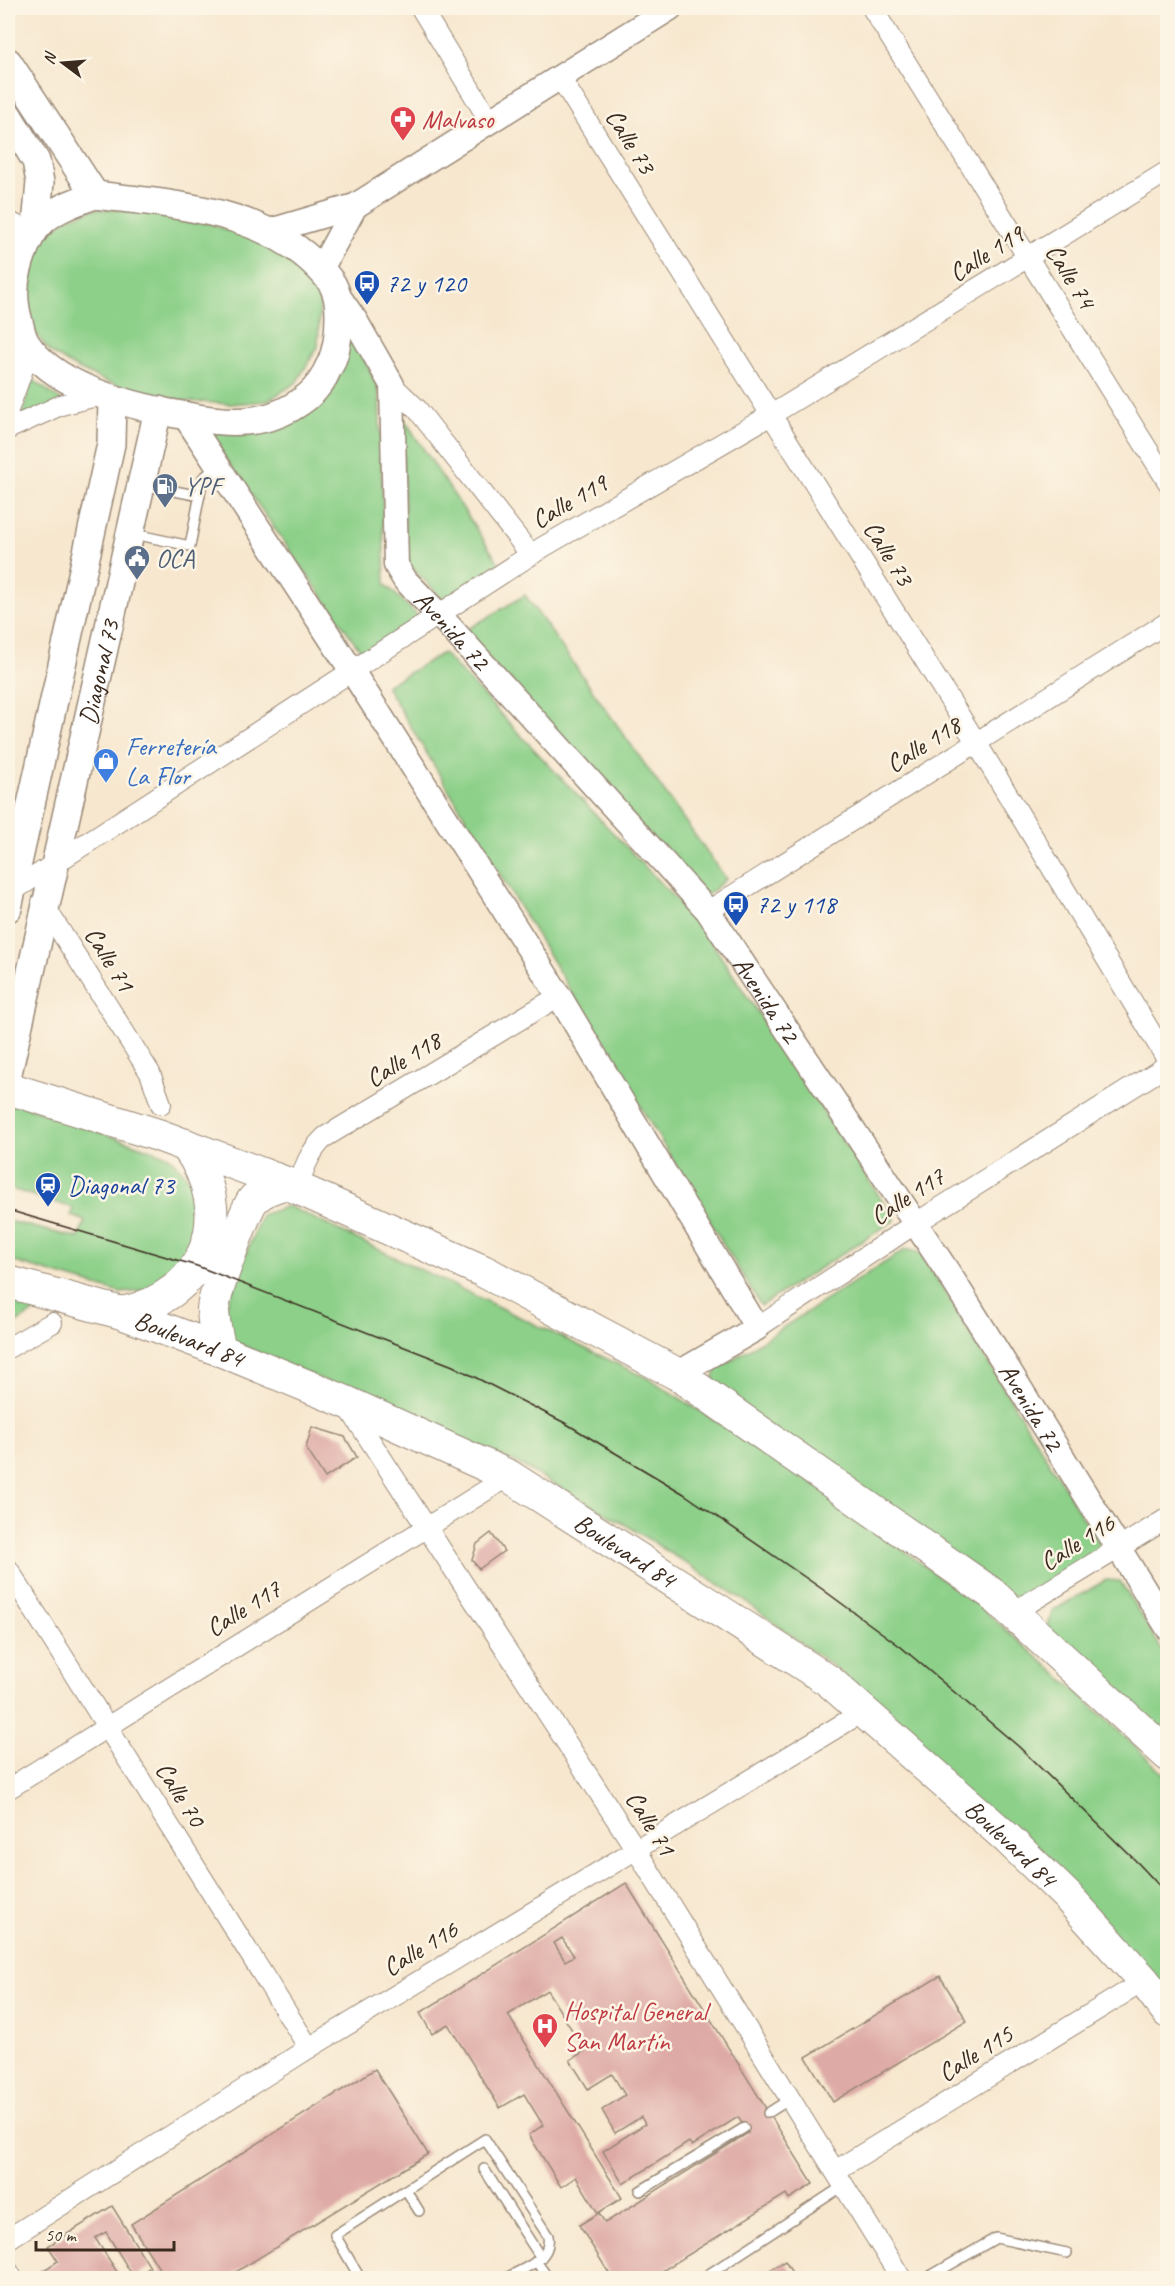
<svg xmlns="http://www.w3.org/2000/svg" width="1175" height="2286" font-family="Caveat,sans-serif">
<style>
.green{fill:#8cd089;stroke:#647d54;stroke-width:1.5}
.building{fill:#deaaa6;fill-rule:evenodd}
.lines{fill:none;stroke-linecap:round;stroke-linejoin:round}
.service-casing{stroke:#998876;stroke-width:12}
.minor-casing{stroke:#998876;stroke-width:22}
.tertiary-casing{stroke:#998876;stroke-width:27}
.secondary-casing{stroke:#998876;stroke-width:30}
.trunk-casing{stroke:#998876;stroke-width:34}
.service{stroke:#fff;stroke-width:9}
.minor{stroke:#fff;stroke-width:20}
.tertiary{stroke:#fff;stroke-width:24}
.secondary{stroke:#fff;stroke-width:27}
.trunk{stroke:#fff;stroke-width:32}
.tram{stroke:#3b2a1e;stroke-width:1.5}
.labels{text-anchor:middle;stroke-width:5;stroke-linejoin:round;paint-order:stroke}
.health-label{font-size:26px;fill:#be3a42;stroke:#fcf5e5;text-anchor:start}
.street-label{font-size:26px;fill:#3b2a1e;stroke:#fcf5e5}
.transit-label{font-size:26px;fill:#164399;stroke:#fcf5e5;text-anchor:start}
.service-label{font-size:26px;fill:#4e5e75;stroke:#fcf5e5;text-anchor:start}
.shop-label{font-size:26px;fill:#366cbe;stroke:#fcf5e5;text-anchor:start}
</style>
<rect width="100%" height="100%" fill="#fcf5e5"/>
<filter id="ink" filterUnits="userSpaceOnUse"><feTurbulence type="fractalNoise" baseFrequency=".0167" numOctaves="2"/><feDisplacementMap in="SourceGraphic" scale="12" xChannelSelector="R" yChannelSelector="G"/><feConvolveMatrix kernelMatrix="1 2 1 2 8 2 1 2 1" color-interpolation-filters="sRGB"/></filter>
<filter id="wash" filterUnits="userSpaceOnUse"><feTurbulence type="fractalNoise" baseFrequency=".008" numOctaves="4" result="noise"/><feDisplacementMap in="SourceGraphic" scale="24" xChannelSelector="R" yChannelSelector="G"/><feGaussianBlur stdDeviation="1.35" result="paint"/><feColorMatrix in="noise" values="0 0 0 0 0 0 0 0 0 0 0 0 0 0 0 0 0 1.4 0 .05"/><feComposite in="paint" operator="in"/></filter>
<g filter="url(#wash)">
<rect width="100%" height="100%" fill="#f7e7cf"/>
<g class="green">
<path d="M95,209L141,211L206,222L307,259L320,300L318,347L296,383L267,401L230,404L185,401L143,392L107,382L74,367L50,352L34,331L24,307V283L43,236L69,218Z"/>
<path d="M351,331L379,390L385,584L425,623L365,657L207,432L290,420Z"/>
<path d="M32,379L66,404L20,423Z"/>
<path d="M402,416L504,571L447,603L406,562Z"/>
<path d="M525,595L726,879L706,896L463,632Z"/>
<path d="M443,653L700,925L895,1220L761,1306L386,686Z"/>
<path d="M12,1102L169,1156L192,1182L201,1223L191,1254L151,1290L120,1293L8,1260V1221L78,1238L85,1221L71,1216L73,1208L8,1188V1121Z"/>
<path d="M288,1206L653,1381L818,1487L980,1607L1073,1688L1167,1777V1993L843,1674L745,1601L631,1528L517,1463L232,1341L222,1317L261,1215Z"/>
<path d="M906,1249L921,1253L1099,1544L1096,1555L1025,1598L1011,1597L712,1385L716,1370Z"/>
<path d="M8,1295L61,1309L40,1308L8,1328Z"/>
<path d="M1106,1580L1120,1581L1167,1658V1742L1047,1632L1052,1611Z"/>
</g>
<g id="blocks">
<g class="building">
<path d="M312,1427L345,1437L357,1457L325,1478L306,1448Z"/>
<path d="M491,1533L504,1551L479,1569L472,1560L477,1544Z"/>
<path d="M626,1883L813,2184L789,2199L786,2194L651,2278H612L579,2225L599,2213L605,2223L748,2133L738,2117L692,2146L689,2142L623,2184L603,2151L645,2124L641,2117L615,2133L602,2110L625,2095L612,2074L588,2089L570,2060L585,2051L547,1990L508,2015L622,2198L598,2213L576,2177L561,2187L529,2135L543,2125L524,2094L500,2108L448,2024L432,2034L420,2013ZM562,1938L574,1956L565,1961L554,1943Z"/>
<path d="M940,1976L967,2021L833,2102L806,2057Z"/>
<path d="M375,2069L428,2154L226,2278H165L131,2224Z"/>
<path d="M112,2206L150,2267L134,2278L106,2232L95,2238L121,2278H49L44,2270L58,2261L48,2246Z"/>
<path d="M785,2261L795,2278H762L760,2276Z"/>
</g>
</g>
</g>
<g filter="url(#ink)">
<use href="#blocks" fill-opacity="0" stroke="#998876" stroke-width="1.5"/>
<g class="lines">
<g class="service-casing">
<g id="service">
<path d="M144,485L200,496"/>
<path d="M134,534L190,546L203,478L218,466"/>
<path d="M768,2113L790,2099"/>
<path d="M484,2169L541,2258"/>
<path d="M406,2190L419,2211"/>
<path d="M640,2191L744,2128"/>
<path d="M536,2261L548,2278"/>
<path d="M360,2278L335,2235L485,2139L548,2236C552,2260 524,2268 506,2278"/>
<path d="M703,2278L843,2186"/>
<path d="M927,2278L996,2238L1067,2253"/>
</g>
</g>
<g class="minor-casing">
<g id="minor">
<path d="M421,8L489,120"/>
<path d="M872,8L1168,482"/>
<path d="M559,76L976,742L1168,1061"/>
<path d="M8,221L31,233"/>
<path d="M392,385L417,409L531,555"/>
<path d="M8,410L23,369L25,342"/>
<path d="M8,429L61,405L100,395"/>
<path d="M8,894L543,547L771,415L1168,171"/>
<path d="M42,902L150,1073L161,1104"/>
<path d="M708,911L1168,622"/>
<path d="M298,1188C304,1168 309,1152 325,1137L559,996"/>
<path d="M757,1328L916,1223L1168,1065"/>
<path d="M8,1348L52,1323"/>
<path d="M347,1405L635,1848L901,2278"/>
<path d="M8,1569L309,2048"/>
<path d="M1014,1612L1168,1518"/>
<path d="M8,1789L509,1476"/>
<path d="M835,2171L1144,1981"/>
<path d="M8,2239L309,2048L864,1711"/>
<path d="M8,2271L12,2278"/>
</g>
</g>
<g class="tertiary-casing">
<g id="tertiary">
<path d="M270,231L355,206L670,8"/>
<path d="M321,269L355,206"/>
<path id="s1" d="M339,297L355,320L392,385L396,565L405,580L439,615L708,911L953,1280L1168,1628"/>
<path d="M185,416L352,671L559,996L757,1328L677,1374"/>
</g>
</g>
<g class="secondary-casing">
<g id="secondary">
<path d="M8,62L95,195"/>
<path d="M8,115L36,161L40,182L36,226"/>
<path d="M95,195C168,204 254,208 312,261C331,279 339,288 339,315C339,331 338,347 331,363C327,369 325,377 320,383C306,403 278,417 255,420C226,425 193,417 165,412C119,402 53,385 26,343C22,337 21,329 19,322C14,305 13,286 18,269C31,220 49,211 95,195Z"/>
<path d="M8,908L111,444L112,399"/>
<path id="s2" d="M8,1073L158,410"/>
</g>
</g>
<g class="trunk-casing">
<g id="trunk">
<path d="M8,1088L158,1135L286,1183L483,1271L677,1374L991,1593L1168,1755"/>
<path id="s3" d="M8,1282L122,1313L220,1350L346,1402L509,1476L829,1681L1007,1838L1068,1897L1144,1981L1168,2012"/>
<path d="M122,1313C207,1295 238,1215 186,1145"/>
<path d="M220,1350C217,1336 213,1323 213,1309C213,1297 246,1207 253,1200C263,1190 273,1187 286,1183"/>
</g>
</g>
<use href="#service" class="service"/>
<use href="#minor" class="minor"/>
<use href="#tertiary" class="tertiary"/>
<use href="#secondary" class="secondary"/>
<use href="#trunk" class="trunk"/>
<path class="tram" d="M8,1210L197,1266L453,1366L565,1423L684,1494L822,1589L901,1647L1018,1746L1139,1864L1168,1895"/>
</g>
</g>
<defs>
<g id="pharmacy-pin" transform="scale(1.35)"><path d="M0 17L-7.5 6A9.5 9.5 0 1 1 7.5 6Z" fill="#e0444e" stroke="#fcf5e5"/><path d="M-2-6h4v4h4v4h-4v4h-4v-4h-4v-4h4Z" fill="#fff"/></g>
<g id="bus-pin" transform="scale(1.35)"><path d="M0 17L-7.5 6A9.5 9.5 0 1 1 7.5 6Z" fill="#1a4fb4" stroke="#fcf5e5"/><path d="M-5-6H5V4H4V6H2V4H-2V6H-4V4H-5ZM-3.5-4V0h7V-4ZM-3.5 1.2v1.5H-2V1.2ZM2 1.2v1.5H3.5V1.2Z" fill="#fff"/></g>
<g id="fuel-pin" transform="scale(1.35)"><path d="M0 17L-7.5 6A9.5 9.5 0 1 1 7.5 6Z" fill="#5c6f8a" stroke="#fcf5e5"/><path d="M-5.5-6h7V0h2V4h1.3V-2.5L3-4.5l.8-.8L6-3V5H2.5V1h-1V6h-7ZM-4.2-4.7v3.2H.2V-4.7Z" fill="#fff"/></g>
<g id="civic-pin" transform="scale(1.35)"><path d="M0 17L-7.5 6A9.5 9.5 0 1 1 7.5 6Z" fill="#5c6f8a" stroke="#fcf5e5"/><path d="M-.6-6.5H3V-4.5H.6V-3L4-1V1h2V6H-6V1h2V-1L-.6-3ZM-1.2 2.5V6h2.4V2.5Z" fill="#fff"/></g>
<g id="shop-pin" transform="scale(1.35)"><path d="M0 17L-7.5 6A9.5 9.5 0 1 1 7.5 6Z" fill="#3f7fe0" stroke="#fcf5e5"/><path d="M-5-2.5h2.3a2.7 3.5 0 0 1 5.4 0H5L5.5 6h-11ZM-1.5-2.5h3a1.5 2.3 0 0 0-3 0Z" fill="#fff"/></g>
<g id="station-pin" transform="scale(1.35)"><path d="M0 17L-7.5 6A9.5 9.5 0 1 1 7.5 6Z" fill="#1a4fb4" stroke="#fcf5e5"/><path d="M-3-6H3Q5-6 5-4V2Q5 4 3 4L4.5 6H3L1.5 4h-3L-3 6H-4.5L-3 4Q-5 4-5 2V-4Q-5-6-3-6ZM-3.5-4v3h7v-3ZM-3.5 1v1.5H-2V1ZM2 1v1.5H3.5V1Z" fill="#fff"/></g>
<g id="hospital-pin" transform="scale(1.35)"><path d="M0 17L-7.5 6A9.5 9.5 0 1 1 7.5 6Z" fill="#e0444e" stroke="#fcf5e5"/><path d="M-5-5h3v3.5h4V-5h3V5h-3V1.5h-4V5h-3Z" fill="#fff"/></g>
</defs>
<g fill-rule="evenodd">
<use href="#pharmacy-pin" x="403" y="119"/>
<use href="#bus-pin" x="367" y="283"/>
<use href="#fuel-pin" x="165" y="486"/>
<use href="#civic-pin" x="137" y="558"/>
<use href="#shop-pin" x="106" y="761"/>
<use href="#bus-pin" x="736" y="904"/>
<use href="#station-pin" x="48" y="1185"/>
<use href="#hospital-pin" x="545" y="2026"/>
</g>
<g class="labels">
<g class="health-label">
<text x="422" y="128">Malvaso</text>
<text x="564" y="2020">Hospital General<tspan x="564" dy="30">San Martín</tspan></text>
</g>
<g class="street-label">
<text transform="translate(631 141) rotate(58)" y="9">Calle 73</text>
<text transform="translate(986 253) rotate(-32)" y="9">Calle 119</text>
<text transform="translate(1071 276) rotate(58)" y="9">Calle 74</text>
<text transform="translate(569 501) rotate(-30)" y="9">Calle 119</text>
<text transform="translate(889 553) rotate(58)" y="9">Calle 73</text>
<text dy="9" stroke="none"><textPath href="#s1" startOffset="369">Avenida 72</textPath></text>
<text dy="9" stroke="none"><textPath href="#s2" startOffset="411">Diagonal 73</textPath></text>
<text transform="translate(923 744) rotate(-32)" y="9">Calle 118</text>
<text transform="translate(110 959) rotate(58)" y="9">Calle 71</text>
<text dy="9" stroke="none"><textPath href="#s1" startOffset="855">Avenida 72</textPath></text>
<text transform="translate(403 1059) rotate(-31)" y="9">Calle 118</text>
<text transform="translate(907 1196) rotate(-33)" y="9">Calle 117</text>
<text dy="9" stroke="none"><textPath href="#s3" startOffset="190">Boulevard 84</textPath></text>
<text dy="9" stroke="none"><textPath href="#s1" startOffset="1341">Avenida 72</textPath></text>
<text transform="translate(1077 1542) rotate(-32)" y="9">Calle 116</text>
<text dy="9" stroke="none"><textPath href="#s3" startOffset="676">Boulevard 84</textPath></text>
<text transform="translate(243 1608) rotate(-32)" y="9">Calle 117</text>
<text transform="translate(181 1794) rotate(58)" y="9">Calle 70</text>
<text transform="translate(651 1823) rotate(58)" y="9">Calle 71</text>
<text dy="9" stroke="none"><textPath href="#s3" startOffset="1162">Boulevard 84</textPath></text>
<text transform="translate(420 1948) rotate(-31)" y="9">Calle 116</text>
<text transform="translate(975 2053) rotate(-32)" y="9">Calle 115</text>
</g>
<g class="transit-label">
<text x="386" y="292">72 y 120</text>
<text x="756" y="913">72 y 118</text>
<text x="68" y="1194">Diagonal 73</text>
</g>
<g class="service-label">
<text x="184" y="495">YPF</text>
<text x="156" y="567">OCA</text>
</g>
<g class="shop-label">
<text x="126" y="755">Ferretería<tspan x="126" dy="30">La Flor</tspan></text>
</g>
</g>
<rect width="1175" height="2286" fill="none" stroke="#fcf5e5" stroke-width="30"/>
<g transform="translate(63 63) rotate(286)" stroke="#fcf5e5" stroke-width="4.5" paint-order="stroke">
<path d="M0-4.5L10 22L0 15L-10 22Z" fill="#3b2a1e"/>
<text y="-9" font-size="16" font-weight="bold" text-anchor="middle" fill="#3b2a1e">N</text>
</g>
<path d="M36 2241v9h138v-9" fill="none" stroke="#3b2a1e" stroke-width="3"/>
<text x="45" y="2241" font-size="18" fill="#3b2a1e" stroke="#fcf5e5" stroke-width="4.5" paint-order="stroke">50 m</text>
</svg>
